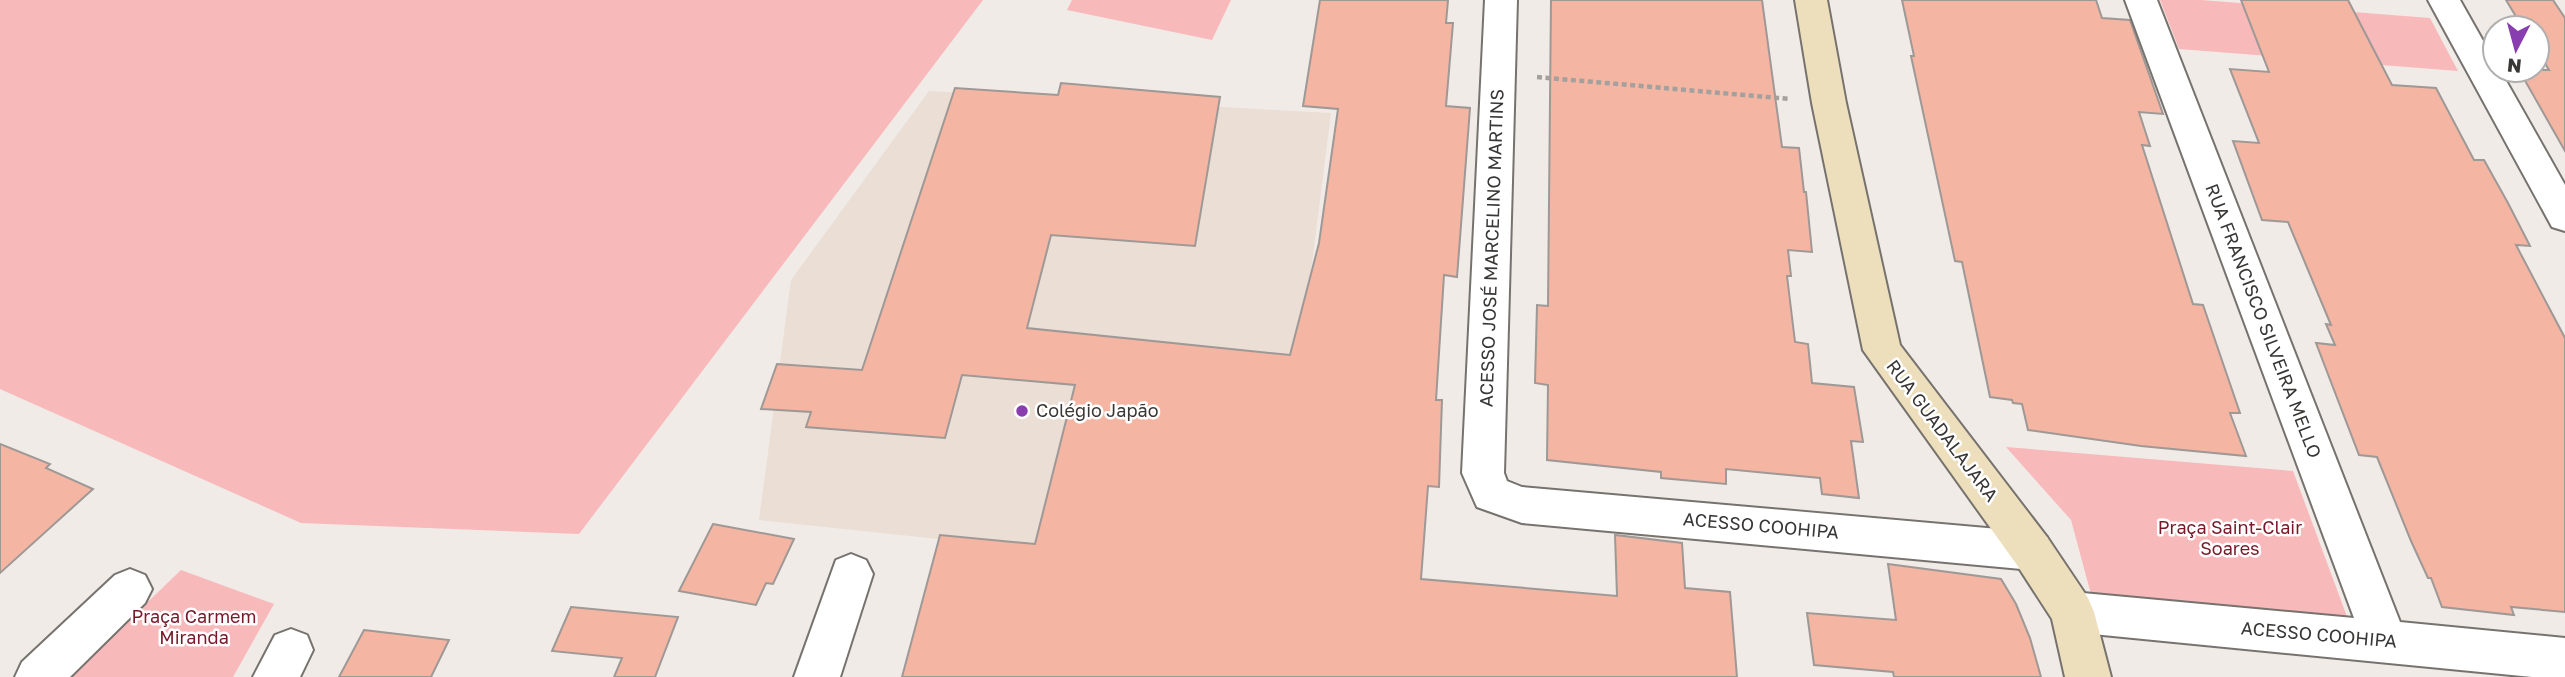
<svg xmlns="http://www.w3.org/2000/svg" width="2565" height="677" font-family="'Golos Text',sans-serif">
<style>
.built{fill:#eaded5}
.green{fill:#f8b9bb}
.building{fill:#f4b6a2;stroke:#9e9896;stroke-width:2}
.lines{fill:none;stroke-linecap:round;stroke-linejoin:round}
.minor-casing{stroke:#76726e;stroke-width:4}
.secondary-casing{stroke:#76726e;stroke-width:4}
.path{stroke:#a3a09d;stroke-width:4.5;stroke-dasharray:5 3.5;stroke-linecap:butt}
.minor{fill:#fff;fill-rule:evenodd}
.secondary{fill:#eedfbc;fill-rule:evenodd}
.poi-dot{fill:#893eaf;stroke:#fff;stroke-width:2.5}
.labels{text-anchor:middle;stroke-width:5;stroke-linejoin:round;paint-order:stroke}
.street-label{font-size:18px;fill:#393736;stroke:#fff}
.poi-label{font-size:18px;fill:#393736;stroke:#fff;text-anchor:start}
.park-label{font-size:18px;fill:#771928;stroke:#fff}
</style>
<rect width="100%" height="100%" fill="#f0ebe7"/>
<path class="built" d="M929,91L1331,113L1307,303L1220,569L759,520L791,280Z"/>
<g class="green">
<path d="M0,0H983L579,534L301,523L0,389Z"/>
<path d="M1072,0H1231L1212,40L1067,10Z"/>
<path d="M2160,0H2201L2430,18L2458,71L2179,49Z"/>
<path d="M2006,447L2293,471L2349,622L2092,598L2071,520Z"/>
<path d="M181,570L274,604L233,677H70Z"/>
</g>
<g class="building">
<path d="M1320,0H1448L1446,23H1453L1446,106L1470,108L1457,277L1444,275L1436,400H1442L1439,487L1428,486L1421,579L1617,596L1615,535L1682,543L1685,588L1730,592L1737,677H902L940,535L1035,544L1075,385L962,375L945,438L806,427L811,412L761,409L777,364L862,370L955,88L1058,95L1061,83L1220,97L1195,246L1051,235L1027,328L1290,355L1319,243L1338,109L1303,106Z"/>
<path d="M1551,0H1762L1782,147L1799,148L1804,192H1806L1812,252L1788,250L1791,276H1787L1795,342L1808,344L1812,383L1854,387L1863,442L1851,441L1859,498L1822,494L1820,478L1726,469V484L1661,478V472L1547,460L1548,385L1535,383L1537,305L1548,306Z"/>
<path d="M1902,0H2096L2102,18L2130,20L2163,114L2139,112L2150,146L2142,145L2193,304L2203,305L2240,413H2230L2246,456L2141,446L2028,430L2022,404L2013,403L2012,400L1990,397L1962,262L1955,261L1911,56H1914Z"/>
<path d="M2241,0H2348L2392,85L2436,88L2474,160H2484L2508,203L2530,246L2516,245L2565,338V612L2511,607L2514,615L2442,607L2431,578H2428L2411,541L2377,457L2359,455L2316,343L2335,345L2326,324L2331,325L2288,222L2262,220L2233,141L2259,143L2230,69L2269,72Z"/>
<path d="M2506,0H2553L2565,18V151L2519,70H2549L2537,50V28H2523Z"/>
<path d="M0,444L50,464L46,468L93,489L0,573Z"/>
<path d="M713,524L794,539L773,584L766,583L756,605L679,591Z"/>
<path d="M1888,564L2001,579L2016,604L2030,638L2041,677H1894L1893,672L1814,665L1807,613L1896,620Z"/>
<path d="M571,607L678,617L655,677H614L622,658L552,651Z"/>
<path d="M364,630L449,640L431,677H339Z"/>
</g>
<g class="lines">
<g class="minor-casing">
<g id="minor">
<path d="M1485,0H1517L1504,473L1507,481L1522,487L2032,532L2047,537L2053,551L2047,565L2032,570L1522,523L1477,507L1462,473Z"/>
<path d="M2125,0H2157L2400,622L2565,638V677H2532L2072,632L2056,626L2050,612L2056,598L2072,592L2354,618Z"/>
<path d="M2428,0H2460L2495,62V70H2500L2565,185V231L2552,227Z"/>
<path d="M851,554L866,560L873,574L840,677H794L836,560Z"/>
<path d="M130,569L145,575L152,589L145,603L70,677H15L22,662L115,575Z"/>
<path d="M291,629L307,635L313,650L300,677H253L275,635Z"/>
</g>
</g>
<g class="secondary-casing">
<path id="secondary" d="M1795,0H1827L1846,103L1900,345L2047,537L2088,598L2094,612L2111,677H2065L2052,619L2017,565L1863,350L1812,103Z"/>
</g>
<path class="path" d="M1537,77L1790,99"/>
<use href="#minor" class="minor"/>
<use href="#secondary" class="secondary"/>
</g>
<circle class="poi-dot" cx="1022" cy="411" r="7"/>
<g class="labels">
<g class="street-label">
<text transform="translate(1492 248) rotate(-88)" y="6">ACESSO JOSÉ MARCELINO MARTINS</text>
<text transform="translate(2263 321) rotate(69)" y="6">RUA FRANCISCO SILVEIRA MELLO</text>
<text transform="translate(1942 431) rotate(53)" y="6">RUA GUADALAJARA</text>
<text transform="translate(1761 526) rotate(5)" y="6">ACESSO COOHIPA</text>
<text transform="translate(2319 635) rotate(5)" y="6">ACESSO COOHIPA</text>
</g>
<g class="poi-label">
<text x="1036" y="417">Colégio Japão</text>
</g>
<g class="park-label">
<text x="2230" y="534">Praça Saint-Clair<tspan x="2230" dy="21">Soares</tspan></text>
<text x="194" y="623">Praça Carmem<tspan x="194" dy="21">Miranda</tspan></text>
</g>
</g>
<g transform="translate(2516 49) rotate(186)"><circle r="33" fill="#ffffff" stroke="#b0afaf" stroke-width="2"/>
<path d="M0-5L12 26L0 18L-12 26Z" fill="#893eaf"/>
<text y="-10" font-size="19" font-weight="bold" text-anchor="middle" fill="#393736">N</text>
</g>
</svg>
